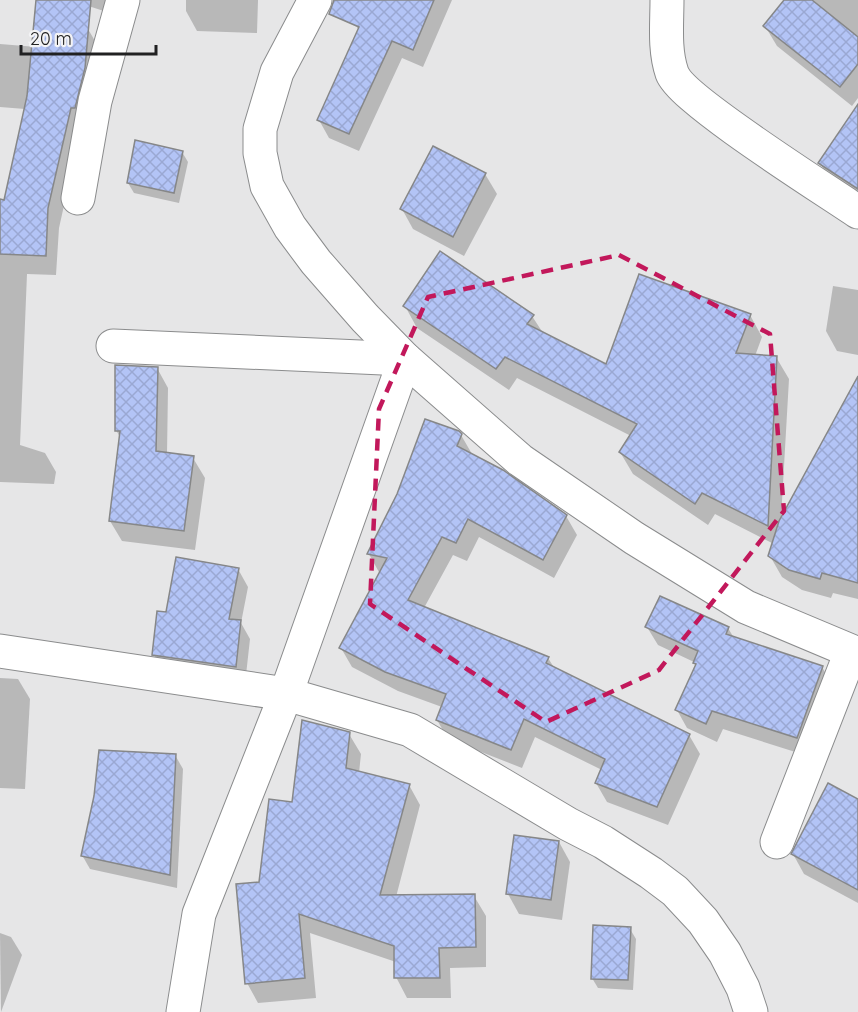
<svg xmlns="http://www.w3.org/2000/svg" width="858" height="1012" font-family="Quicksand,sans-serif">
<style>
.shadow{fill:#0003}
.building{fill:url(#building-cross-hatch);stroke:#868788;stroke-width:1.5}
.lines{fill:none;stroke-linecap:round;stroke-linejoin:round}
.street-casing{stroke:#8b8c8d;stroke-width:35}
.street{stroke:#fff;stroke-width:33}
.marked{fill:none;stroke:#c2185b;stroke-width:4.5;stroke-dasharray:12 8;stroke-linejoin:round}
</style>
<defs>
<pattern id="building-cross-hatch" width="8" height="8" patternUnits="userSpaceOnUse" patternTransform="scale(1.5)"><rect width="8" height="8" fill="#b3c4f6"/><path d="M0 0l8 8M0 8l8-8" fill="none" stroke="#9aa8d3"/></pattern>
</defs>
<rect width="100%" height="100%" fill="#e6e6e7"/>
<g class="shadow">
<path d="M70,0H122L116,15Z"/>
<path d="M186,0H258L257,33L197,31L186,11Z"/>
<path d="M366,0H452L423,67L402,58L359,151L329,138L319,120L359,31L356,25Z"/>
<path d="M786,0H858V98L852,106L777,46L765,26Z"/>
<path d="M88,29L99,48L59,228L56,275L27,274L20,445L45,453L56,472L54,484L0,482V201H5L25,109L0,107V44L49,48Z"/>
<path d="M858,145V201L831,183L820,163Z"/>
<path d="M182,152L188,162L179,203L134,193L128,183Z"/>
<path d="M485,174L497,194L464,256L413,229L402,209Z"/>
<path d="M833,286L858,290V355L837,351L826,331Z"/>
<path d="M405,306L532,316L543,333L607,366L750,315L762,337L755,356L776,357L789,379L781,519L858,380V599L833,593L831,598L802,590L782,577L770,556L774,544L715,514L708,525L633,474L620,452L631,436L517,378L509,390L417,328Z"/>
<path d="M157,368L168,388L167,454L193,458L205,478L195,550L122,541L110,521L121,439L116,430Z"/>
<path d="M461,435L472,454L502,471L566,516L577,535L554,578L479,537L467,561L453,555L424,608L548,658L555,669L689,735L700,754L668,825L607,802L596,783L602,770L535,737L522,768L448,739L437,720L442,707L398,691L352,667L341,648L380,574L369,554Z"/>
<path d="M238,569L248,587L241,623L250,639L245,684L164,672L154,655L167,614Z"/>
<path d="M647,627L728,628L734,638L822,667L833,686L808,756L723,729L717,742L687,728L677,710L696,666L694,662L658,645Z"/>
<path d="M0,678L18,679L30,699L25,789L0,788Z"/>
<path d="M349,734L361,754L359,773L409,785L420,805L396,897L474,896L486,916V967L450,968L451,998H407L396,977V962L310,933L316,998L258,1003L247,983L260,883L294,803Z"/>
<path d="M175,755L183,769L177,888L90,869L82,855Z"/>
<path d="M858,801V903L804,874L793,854Z"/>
<path d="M559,842L570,862L562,920L519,914L508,894Z"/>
<path d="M630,929L636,939L633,990L598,988L592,978Z"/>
<path d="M0,933L11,937L22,955L1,1012Z"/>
</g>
<g class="building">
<path d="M36,0H91L85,68L75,108H71L48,208L46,256L0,254V199L4,200L27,96Z"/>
<path d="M334,0H434L413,50L392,41L349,134L317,120L359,27L329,14Z"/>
<path d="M784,0H812L858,37V64L840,87L763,26Z"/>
<path d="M858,104V189L818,163Z"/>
<path d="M135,140L183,151L174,193L127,183Z"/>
<path d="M433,146L486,173L453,237L400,209Z"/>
<path d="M440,251L534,315L527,324L606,364L639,274L751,314L736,353L777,356L768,526L702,493L695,504L619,452L637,424L505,357L496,369L403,306Z"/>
<path d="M115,365L158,367L156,451L194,456L184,531L109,521L120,431H115Z"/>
<path d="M858,376V583L822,573L820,579L789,570L768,556L779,521Z"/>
<path d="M425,419L459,431L462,434L457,446L503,470L567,515L543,560L468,519L456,543L442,537L408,600L549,657L546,663L690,734L657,807L595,783L605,759L524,719L511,750L436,720L446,694L385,672L339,648L387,558L367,554L397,494Z"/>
<path d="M176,557L239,568L229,619L241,620L236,667L152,655L157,611L166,612Z"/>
<path d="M660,596L729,627L726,634L823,666L797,738L712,711L706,724L675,710L696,664L693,663L698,651L645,627Z"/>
<path d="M302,720L350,732L346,768L410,784L380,895L475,894L476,947L439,948L440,978H394V946L299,914L305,978L245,984L236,884L259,882L269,799L292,802Z"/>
<path d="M99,750L176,754L170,875L81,856L94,796Z"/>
<path d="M828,783L858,799V890L791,854Z"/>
<path d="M514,835L559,841L551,900L506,894Z"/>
<path d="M593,925L631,927L628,980L591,979Z"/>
</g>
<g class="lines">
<g class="street-casing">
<g id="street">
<path d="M315,0L277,72L260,129V153L267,186L290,227L316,262L365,318L405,359L520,460L634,538L746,607L858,654"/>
<path d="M667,0C667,23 664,50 672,73C682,100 826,190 858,212"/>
<path d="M78,198L95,101L123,0"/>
<path d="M113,346L405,359L286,694L199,914L183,1012"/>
<path d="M0,651L286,694L410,730L568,824L603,842L651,873L675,891L703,921L725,953L743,988L751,1012"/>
<path d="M777,842L851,652"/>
</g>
</g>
<use href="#street" class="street"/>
</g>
<path class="marked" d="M619,255L770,334L784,511L659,670L546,722L370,604L379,409L428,297Z"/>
<path d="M21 45v9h135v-9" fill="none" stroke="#212122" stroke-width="3"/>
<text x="30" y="45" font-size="18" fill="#212122" stroke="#f3f3f5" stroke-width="4.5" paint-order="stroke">20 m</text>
</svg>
